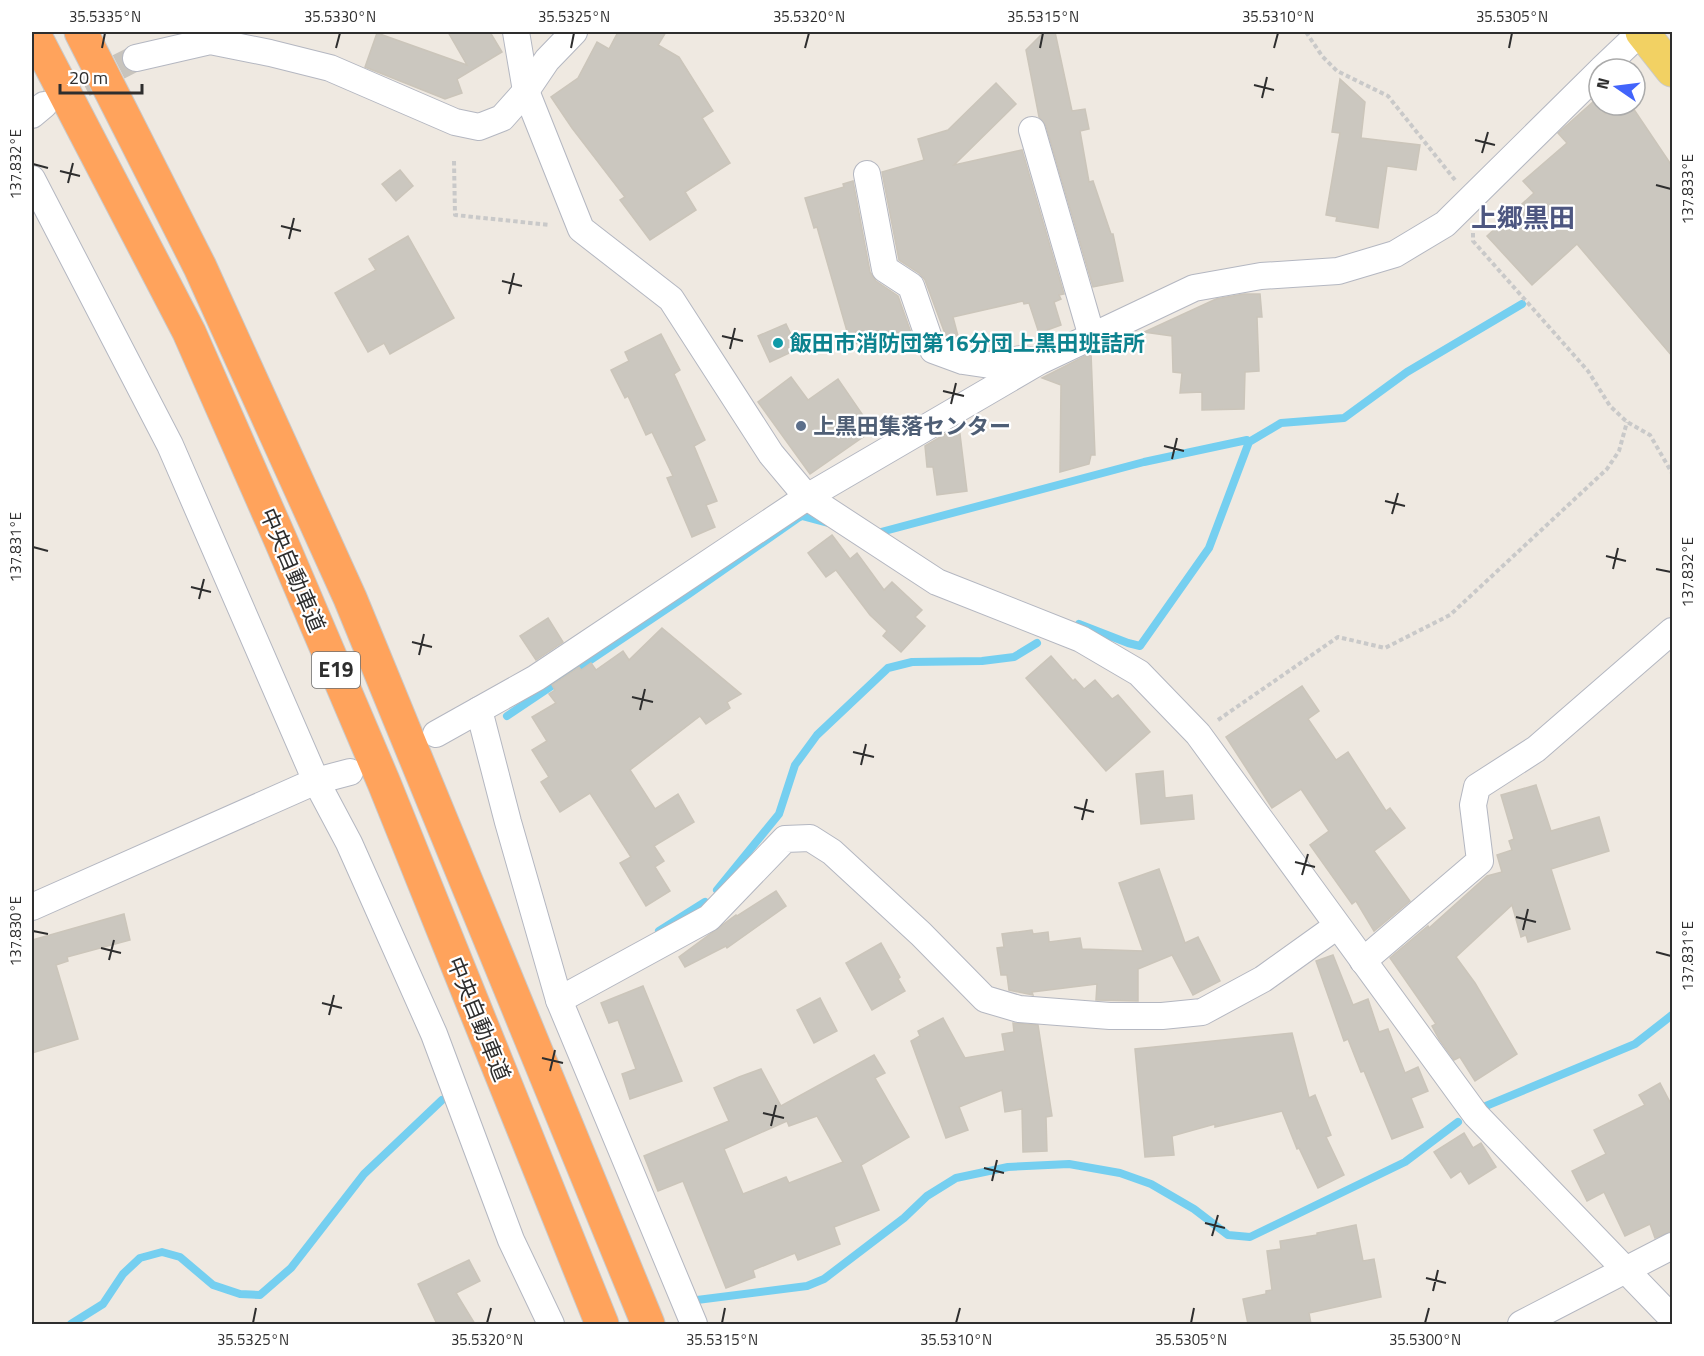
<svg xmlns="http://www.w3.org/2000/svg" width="1704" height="1356" font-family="'Titillium Web','Noto Sans JP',sans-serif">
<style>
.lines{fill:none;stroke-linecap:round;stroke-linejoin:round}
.stream{stroke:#75cff0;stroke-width:8}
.building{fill:#cbc7bf;stroke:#cbc5ba;stroke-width:1.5;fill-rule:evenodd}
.minor-tunnel{stroke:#c8c4bd;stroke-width:26;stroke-dasharray:26 13;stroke-linecap:butt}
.minor-casing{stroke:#b4b7c1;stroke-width:28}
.major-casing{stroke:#c9c9c9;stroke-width:35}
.highway-casing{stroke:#c9c9c9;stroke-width:35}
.path{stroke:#c9c9c9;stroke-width:4;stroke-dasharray:4.5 3;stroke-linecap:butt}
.minor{stroke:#fff;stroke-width:26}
.major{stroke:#f2d163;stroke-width:33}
.highway{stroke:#ffa35c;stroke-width:33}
.ticks{fill:none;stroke:#2e2e2e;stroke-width:2}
.culture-dot{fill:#0f9aa8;stroke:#fff;stroke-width:2}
.service-dot{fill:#5c6f8a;stroke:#fff;stroke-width:2}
.labels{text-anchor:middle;stroke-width:4.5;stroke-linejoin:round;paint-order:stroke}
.shield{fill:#fff;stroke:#6d6d6d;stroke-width:1.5}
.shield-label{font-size:21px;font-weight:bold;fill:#2e2e2e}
.culture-label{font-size:22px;font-weight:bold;fill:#0d838f;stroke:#fff;text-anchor:start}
.service-label{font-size:22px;font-weight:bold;fill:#4e5e75;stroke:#fff;text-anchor:start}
.street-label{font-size:22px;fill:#2e2e2e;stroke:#fff}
.quarter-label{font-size:26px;font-weight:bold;fill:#4d5680;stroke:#fff}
.neatline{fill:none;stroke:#2e2e2e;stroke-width:2}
.ticks-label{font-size:15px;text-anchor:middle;fill:#2e2e2e}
</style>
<rect width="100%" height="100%" fill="#efe9e1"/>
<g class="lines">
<g class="stream">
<path d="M881,532L1144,462L1247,440L1249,442"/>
<path d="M1079,624L1128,643L1140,646L1209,548L1249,442L1281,423L1344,418L1407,372L1522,304"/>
<path d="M507,716L689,594L798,518L802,516L828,523"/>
<path d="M717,890L779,814L795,765L817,735L888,668L912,662L982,661L1014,657L1037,643"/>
<path d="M659,931L705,902"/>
<path d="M1481,1108L1635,1044L1672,1015"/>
<path d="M697,1300L807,1286L824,1279L904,1218L927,1196L956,1178L1008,1167L1069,1164L1120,1173L1151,1184L1194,1209L1228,1235L1250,1237L1405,1162L1458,1122"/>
<path d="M71,1324L103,1304L123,1274L140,1258L162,1252L180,1257L213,1285L240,1294L260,1295L291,1268L364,1174L442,1100"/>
</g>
</g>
<g class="building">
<path d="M448,32H490L502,52L457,79L462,93L445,99L365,67L377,33L467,65Z"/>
<path d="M618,32H666L658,45L679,57L713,111L702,118L730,163L685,192L696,210L650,240L620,200L625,197L572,128L551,97L578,78L597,42L609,49Z"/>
<path d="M1044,32H1055L1072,111L1085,109L1089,129L1080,131L1089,182L1093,181L1111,234H1113L1123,281L1093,287L1046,126L1039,117L1026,50Z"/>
<path d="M1340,79L1365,102L1361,138L1420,145L1416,170L1387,166L1378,228L1336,221L1337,217L1326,215L1340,133L1332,132Z"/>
<path d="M996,83L1016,104L954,165L1022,150L1064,294L1059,295L1061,299L1054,302L1061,325L1039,333L1029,303L1024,304L1023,301L953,317L958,336L947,339L925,280L919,273L899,260L882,172L924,160L918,139L948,130Z"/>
<path d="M1594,101L1605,114L1616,105H1631L1672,166V356L1577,244L1532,285L1487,236L1534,193L1523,181L1567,143L1558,133Z"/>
<path d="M400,170L413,186L396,201L382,184Z"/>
<path d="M853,181L870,272L876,281L898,296L915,344L898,348L894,333L851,345L817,227L814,228L805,198L844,187L843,184Z"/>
<path d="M408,236L454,318L390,354L384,343L368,352L335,293L376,270L369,259Z"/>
<path d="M1244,294H1260L1262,317H1257L1259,371L1245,372L1244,409L1202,410V392L1180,393L1182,373L1173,372L1172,336L1144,332L1216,299Z"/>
<path d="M786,324L798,349L770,362L758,336Z"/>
<path d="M661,334L680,370L674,374L705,440L694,446L717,501L706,505L715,527L692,537L667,478L673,476L652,432L646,435L628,396L625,398L611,370L629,361L625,352Z"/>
<path d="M1091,353L1095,455H1091L1089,464L1060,472L1061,385L1042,378Z"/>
<path d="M791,377L808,400L838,379L873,430L810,474L758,402Z"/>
<path d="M959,426L967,491L937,495L933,467H927L925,446Z"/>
<path d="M832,535L850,559L857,553L884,590L892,582L922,610L915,617L925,626L901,652L883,636L887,631L870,615L836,570L826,577L808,553Z"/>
<path d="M548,618L563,642L536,660L520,636Z"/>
<path d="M662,628L741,694L727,702L730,708L706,724L700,716L630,770L655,809L678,794L694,822L654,846L664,861L655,867L670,891L646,906L620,863L631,857L590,793L560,812L541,782L549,777L532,750L547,741L532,717L556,703L549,694L555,690L552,685L579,667L581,670L591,663L596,670L623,651L629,660Z"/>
<path d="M1051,656L1073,681L1075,679L1084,689L1095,680L1112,699L1118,695L1150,732L1106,771L1026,678Z"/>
<path d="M1302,686L1319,711L1308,719L1336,760L1348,752L1386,811L1390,808L1405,828L1374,851L1410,901L1374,931L1356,901L1352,904L1310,845L1329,831L1301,789L1272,808L1226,737Z"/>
<path d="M1163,771L1165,798L1192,795L1194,819L1141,824L1136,774Z"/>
<path d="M1536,785L1551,831L1599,817L1609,851L1551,869L1570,929L1528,942L1526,935L1521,937L1512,905L1456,957L1475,983L1517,1054L1475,1081L1460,1057L1454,1060L1439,1039L1432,1026L1436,1024L1390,958L1428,926L1429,928L1487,876L1502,872L1497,855L1512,850L1509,841L1514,839L1501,795Z"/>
<path d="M1159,869L1185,943L1198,937L1220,981L1193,995L1172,955L1138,969V1001L1096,1000L1097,984L1032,992L1033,995L1009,990L1007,975H1001L997,948L1004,947L1002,934L1032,930L1033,934L1048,932L1049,942L1080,938L1082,949L1143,951L1119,883Z"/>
<path d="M776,891L786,906L727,948L726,946L685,967L679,957L736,915L737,916Z"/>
<path d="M124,914L130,940L67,957L68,961L56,965L78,1039L32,1053V940Z"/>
<path d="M881,943L900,977L898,979L905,991L872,1010L846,963Z"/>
<path d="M1333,955L1353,1005L1368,999L1379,1032L1388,1029L1405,1073L1418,1067L1428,1091L1411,1098L1423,1127L1392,1139L1364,1071L1361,1072L1348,1039L1344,1041L1316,961Z"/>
<path d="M643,986L682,1081L630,1099L622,1074L636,1069L618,1020L609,1023L601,1003Z"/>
<path d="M820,998L837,1031L814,1043L797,1010Z"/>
<path d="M943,1018L965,1058L1005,1051L1002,1034L1014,1032L1013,1023L1038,1025L1052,1116L1046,1117L1047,1151L1023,1152L1022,1109L1005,1112L1002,1090L959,1107L968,1130L946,1138L911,1041L920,1036L918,1031Z"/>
<path d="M1292,1033L1309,1098L1315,1095L1331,1135L1326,1137L1344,1175L1318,1188L1299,1148L1297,1149L1282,1111L1215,1127V1124L1172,1136L1174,1155L1145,1157L1135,1049Z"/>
<path d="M874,1055L885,1073L875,1078L909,1137L861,1165L879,1210L834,1227L840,1244L798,1260L795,1253L753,1270L755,1277L726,1288L683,1181L658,1191L644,1156L729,1121L714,1088L739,1077L761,1069L781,1106ZM817,1116L843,1162L789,1183L786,1177L743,1194L724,1149L787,1121L789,1126Z"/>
<path d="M1660,1083L1672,1106V1231L1655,1238L1650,1224L1625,1236L1604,1192L1587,1201L1572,1171L1606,1154L1594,1130L1645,1105L1639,1095Z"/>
<path d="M1464,1133L1473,1148L1481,1143L1496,1167L1469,1184L1461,1171L1451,1178L1434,1152Z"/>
<path d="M1356,1225L1363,1261L1374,1259L1381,1297L1309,1313L1311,1324H1248L1243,1299L1266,1294V1291L1272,1290L1267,1251L1281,1249L1280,1241L1317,1235V1233Z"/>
<path d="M469,1260L480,1281L456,1293L475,1324H437L418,1284Z"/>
</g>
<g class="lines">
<path class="minor-tunnel" d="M49,102L136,58"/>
<g class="minor-casing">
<g id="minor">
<path d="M516,32L526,91L581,229L671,299L771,454L807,497L937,582L1081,639L1139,673L1198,734L1476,1115L1672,1318"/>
<path d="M136,58L210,41L270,53L330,68L455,122L479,127L502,118L526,91L547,60L574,32"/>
<path d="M1602,69L1641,32"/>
<path d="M32,115L44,105"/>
<path d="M1032,130L1092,337"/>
<path d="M867,174L885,269L911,286L933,350L963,361L990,365L1021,359L1036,361"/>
<path d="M32,179L170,445L316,781L349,843L434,1034L511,1240L551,1324"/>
<path d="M479,710L508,822L559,1000L694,1324"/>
<path d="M436,734L536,678L807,497L1040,361L1194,288L1261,276L1338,271L1395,254L1445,224L1599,72"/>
<path d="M32,907L316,781L350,772"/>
<path d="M1363,961L1480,861L1473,805L1477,787L1536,749L1672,631"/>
<path d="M559,1000L709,918L785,839L810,838L832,852L921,934L985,999L1019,1009L1110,1016H1162L1202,1012L1263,979L1337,926"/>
<path d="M1521,1324L1672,1246"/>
</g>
</g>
<g class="major-casing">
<path id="major" d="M1642,32L1672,70"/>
</g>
<g class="highway-casing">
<g id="highway">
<path d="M33,32L189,332L281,541L384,783L602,1324"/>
<path d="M81,32L200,267L350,598L648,1324"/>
</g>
</g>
<g class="path">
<path d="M1306,32L1322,56L1337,71L1388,96L1455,180"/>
<path d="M454,161L455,215L550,225"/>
<path d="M1473,233V241L1588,371L1610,406L1627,422L1650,435L1672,473"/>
<path d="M1218,720L1338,637L1385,648L1450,615L1607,469L1619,451L1627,422"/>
</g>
<use href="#minor" class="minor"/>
<use href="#major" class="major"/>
<use href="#highway" class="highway"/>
</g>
<path class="ticks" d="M102,48L105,33M336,48L340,33M571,48L574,33M805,48L809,33M1040,48L1043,33M1274,48L1278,33M1509,48L1512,33M1254,85L1274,90M1262,98L1267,77M1475,140L1495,145M1482,153L1488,132M33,164L48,168M60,171L80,176M68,183L73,163M1656,185L1671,189M281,226L301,231M289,239L294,218M502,281L522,286M509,294L514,273M722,336L743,341M730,349L735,328M943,391L964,396M951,404L956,383M1164,446L1184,451M1172,459L1177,438M1385,501L1405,506M1392,514L1398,493M33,547L48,551M1606,556L1626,561M1613,569L1618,548M1656,569L1671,572M191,587L211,592M199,599L204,579M412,642L432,647M419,655L424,634M632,697L653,702M640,710L645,689M853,752L874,757M861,765L866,744M1074,807L1094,812M1082,820L1087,799M1295,862L1315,867M1302,875L1308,854M1516,917L1536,922M1523,930L1528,909M33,931L48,934M101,948L121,953M1656,952L1671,956M109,960L114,940M322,1003L342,1008M329,1015L334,995M542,1058L563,1063M550,1071L555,1050M763,1113L784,1118M771,1126L776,1105M984,1168L1004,1173M992,1181L997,1160M1205,1223L1225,1228M1212,1236L1218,1215M1426,1278L1446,1283M1433,1291L1438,1270M253,1323L256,1308M487,1323L491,1308M722,1323L725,1308M956,1323L960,1308M1191,1323L1194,1308M1425,1323L1429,1308"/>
<circle class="culture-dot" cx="778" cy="343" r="6"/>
<circle class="service-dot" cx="801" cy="426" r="6"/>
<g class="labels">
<rect class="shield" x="312" y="652" width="48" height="36" rx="4.5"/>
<g class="shield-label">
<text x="336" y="677">E19</text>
</g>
<g class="culture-label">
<text x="790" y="351">飯田市消防団第16分団上黒田班詰所</text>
</g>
<g class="service-label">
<text x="813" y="434">上黒田集落センター</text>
</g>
<g class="street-label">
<text transform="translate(293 570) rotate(67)" y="8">中央自動車道</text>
<text transform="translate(479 1019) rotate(68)" y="8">中央自動車道</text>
</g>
<g class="quarter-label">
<text x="1523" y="227">上郷黒田</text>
</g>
</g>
<rect width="1704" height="1356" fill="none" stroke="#ffffff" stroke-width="66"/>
<g transform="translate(1617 87) rotate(284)"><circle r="28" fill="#ffffff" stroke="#ababab" stroke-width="1.5"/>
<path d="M0-4.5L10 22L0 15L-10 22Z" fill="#4264fb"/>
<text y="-9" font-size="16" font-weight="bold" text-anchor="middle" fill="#2e2e2e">N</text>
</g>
<path d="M60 84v9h82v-9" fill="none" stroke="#2e2e2e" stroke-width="3"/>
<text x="69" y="84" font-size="18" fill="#2e2e2e" stroke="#ffffff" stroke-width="4.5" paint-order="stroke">20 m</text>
<rect x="33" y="33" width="1638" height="1290" class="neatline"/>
<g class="ticks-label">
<text x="105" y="22">35.5335°N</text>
<text x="340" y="22">35.5330°N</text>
<text x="574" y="22">35.5325°N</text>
<text x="809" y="22">35.5320°N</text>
<text x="1043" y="22">35.5315°N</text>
<text x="1278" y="22">35.5310°N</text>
<text x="1512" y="22">35.5305°N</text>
<text transform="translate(16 164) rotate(-90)" y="5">137.832°E</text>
<text transform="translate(1688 189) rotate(-90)" y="5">137.833°E</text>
<text transform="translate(16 547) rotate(-90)" y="5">137.831°E</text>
<text transform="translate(1688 572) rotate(-90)" y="5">137.832°E</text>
<text transform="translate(16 931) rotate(-90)" y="5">137.830°E</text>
<text transform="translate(1688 956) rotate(-90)" y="5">137.831°E</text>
<text x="253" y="1345">35.5325°N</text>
<text x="487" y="1345">35.5320°N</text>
<text x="722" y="1345">35.5315°N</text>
<text x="956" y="1345">35.5310°N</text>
<text x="1191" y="1345">35.5305°N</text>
<text x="1425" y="1345">35.5300°N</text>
</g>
</svg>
